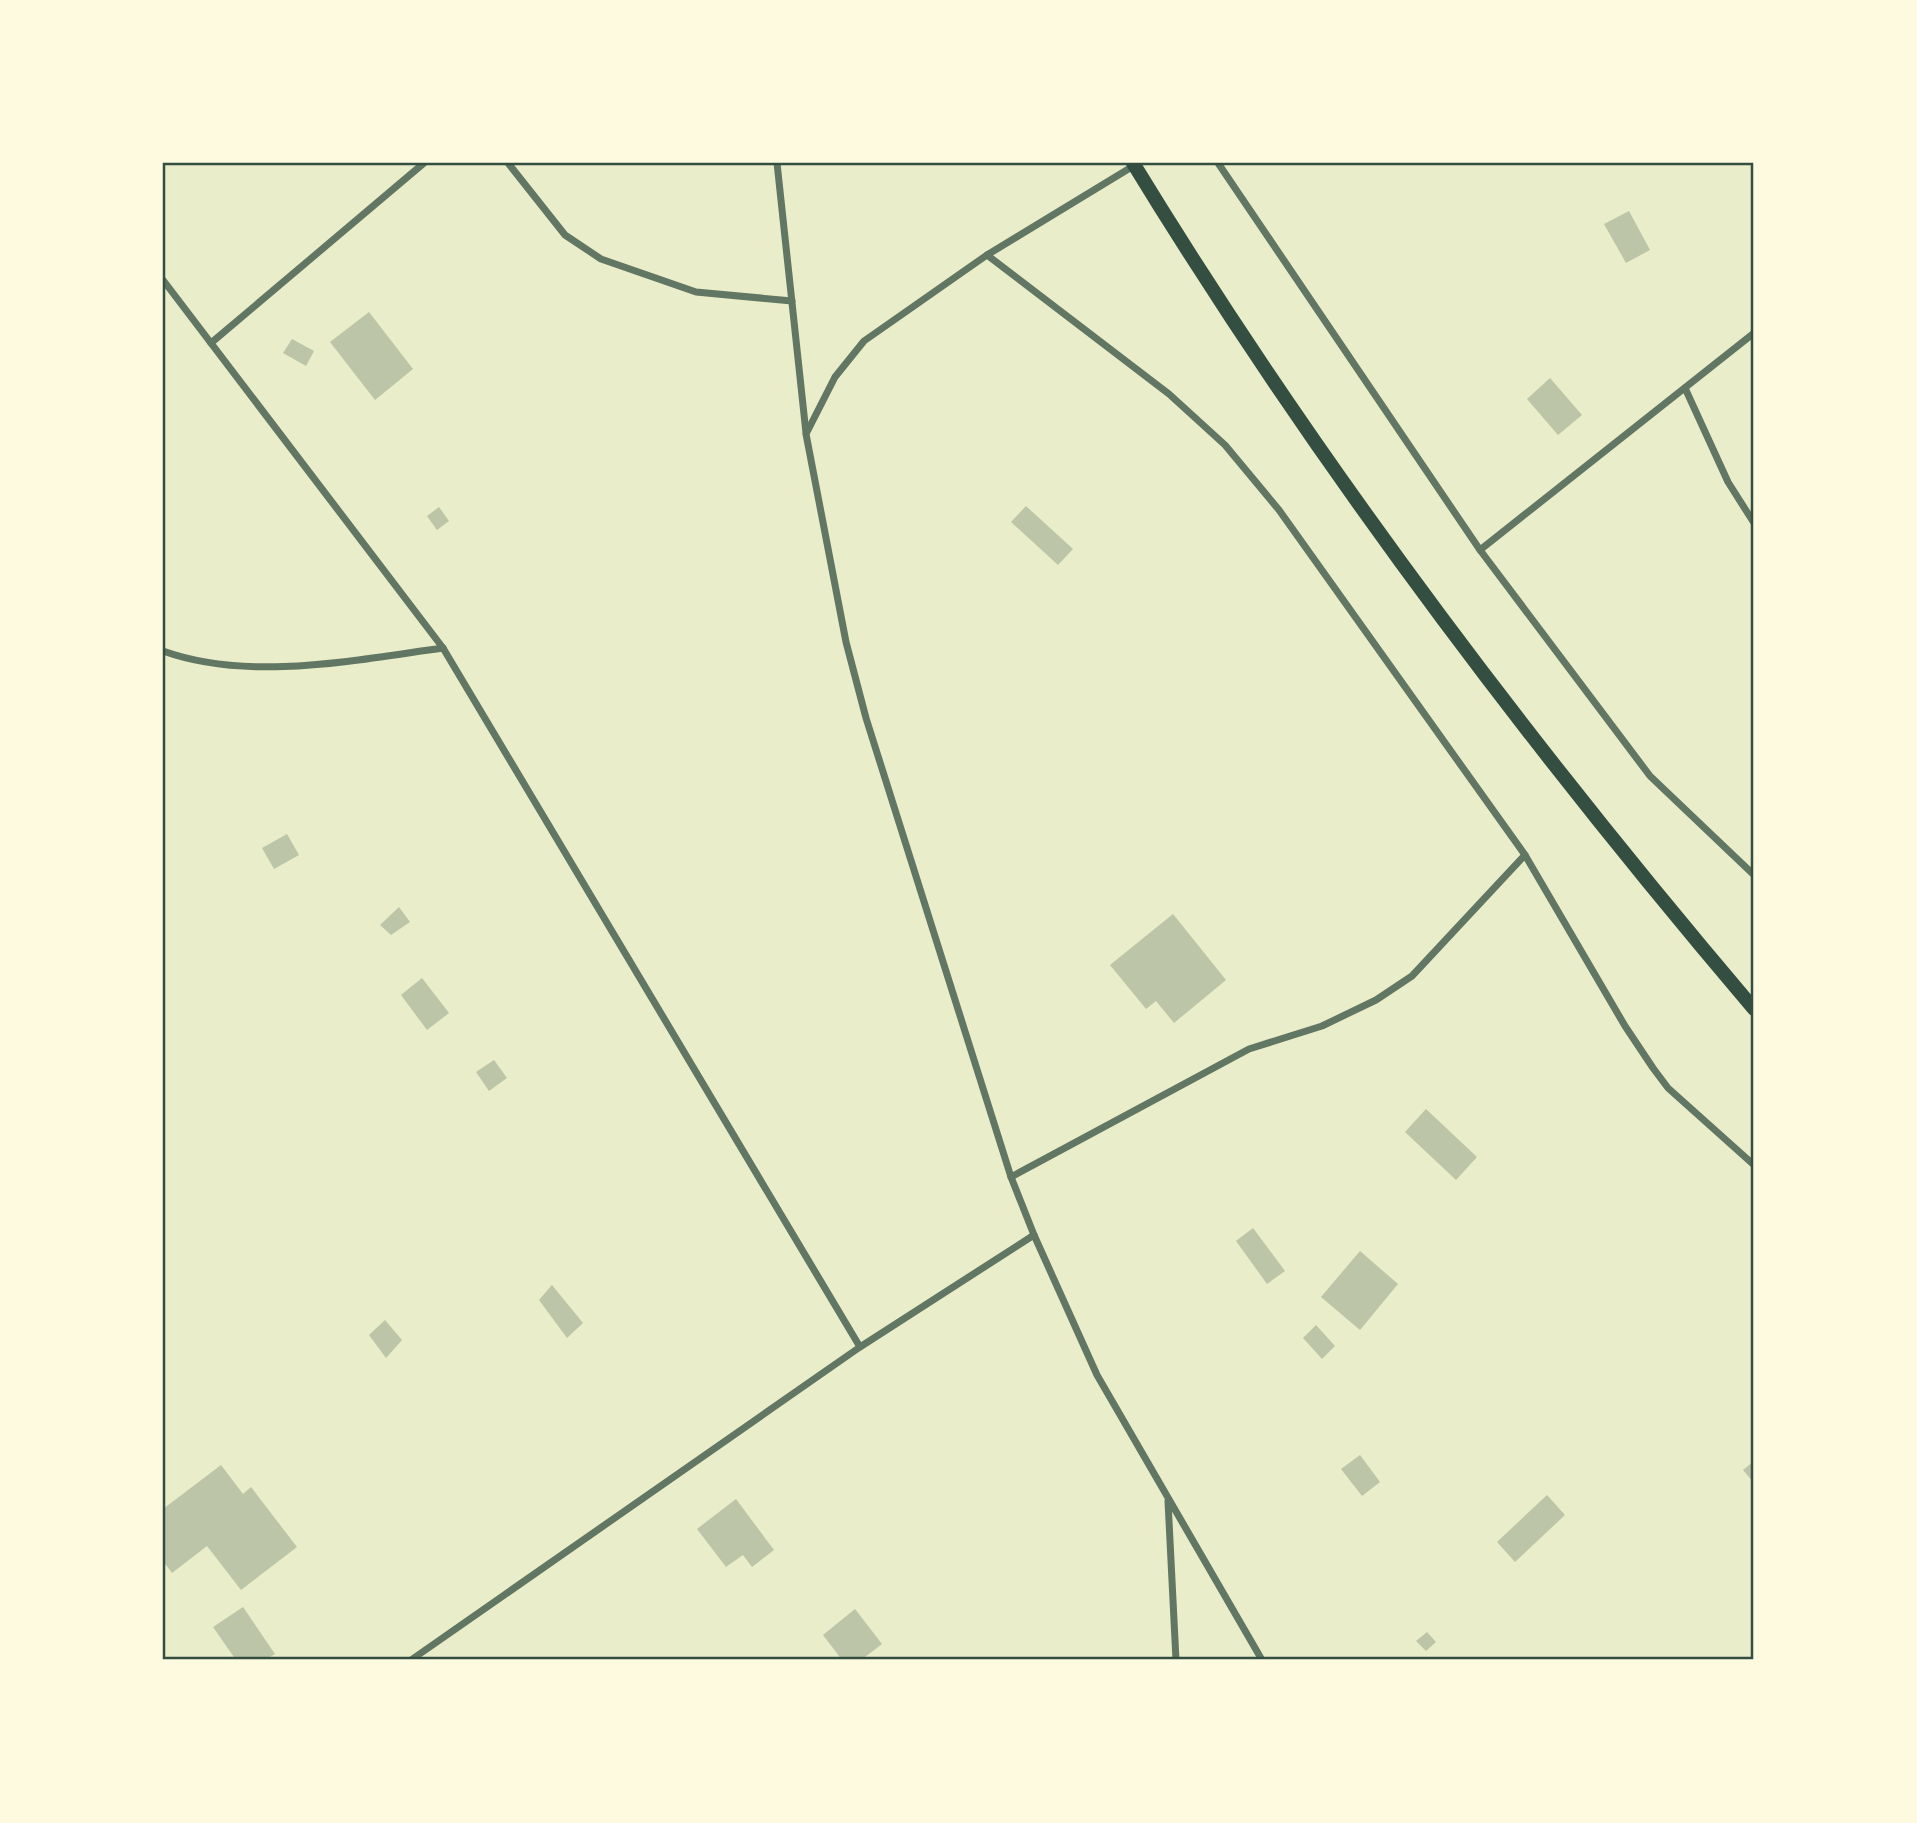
<svg xmlns="http://www.w3.org/2000/svg" width="1917" height="1823" font-family="Barlow,sans-serif">
<style>
.building{fill:#bcc5a7}
.lines{fill:none;stroke-linecap:round;stroke-linejoin:round}
.minor{stroke:#617663;stroke-width:7}
.secondary{stroke:#344e41;stroke-width:14}
.neatline{fill:none;stroke:#344e41;stroke-width:2.5}
</style>
<rect width="100%" height="100%" fill="#e9edc9"/>
<g class="building">
<path d="M1629,211L1650,250L1626,263L1604,224Z"/>
<path d="M369,312L413,369L375,400L330,342Z"/>
<path d="M292,339L314,351L306,366L283,353Z"/>
<path d="M1550,378L1582,415L1558,435L1527,399Z"/>
<path d="M1026,506L1073,549L1058,565L1011,522Z"/>
<path d="M439,507L449,521L437,530L427,516Z"/>
<path d="M287,834L299,855L274,869L262,848Z"/>
<path d="M399,907L410,922L391,935L380,925Z"/>
<path d="M1173,914L1226,980L1174,1023L1156,1001L1146,1009L1110,965Z"/>
<path d="M422,978L449,1013L427,1030L401,995Z"/>
<path d="M494,1060L507,1078L489,1091L476,1072Z"/>
<path d="M1426,1109L1477,1157L1456,1180L1405,1132Z"/>
<path d="M1253,1228L1285,1271L1267,1284L1236,1241Z"/>
<path d="M1360,1251L1398,1284L1360,1330L1321,1297Z"/>
<path d="M552,1285L583,1323L567,1338L539,1300Z"/>
<path d="M385,1320L402,1340L386,1358L369,1335Z"/>
<path d="M1316,1325L1335,1346L1322,1359L1303,1338Z"/>
<path d="M1360,1455L1380,1482L1362,1496L1341,1469Z"/>
<path d="M1754,1461V1483L1743,1470Z"/>
<path d="M221,1465L243,1494L251,1487L297,1547L241,1590L207,1546L172,1573L163,1561V1509Z"/>
<path d="M1547,1495L1565,1515L1515,1562L1497,1542Z"/>
<path d="M736,1499L774,1550L752,1567L743,1555L726,1567L697,1529Z"/>
<path d="M243,1607L275,1654L265,1660H236L213,1627Z"/>
<path d="M855,1609L882,1644L861,1660H842L823,1635Z"/>
<path d="M1427,1632L1436,1642L1426,1651L1416,1641Z"/>
</g>
<g class="lines">
<g class="minor">
<path d="M508,163L565,235L601,259L696,292L792,301"/>
<path d="M777,163L806,433"/>
<path d="M1218,163L1480,550L1650,776L1754,875"/>
<path d="M1135,165L987,255L864,341L835,377L806,434L846,642L866,718L1011,1177L1034,1235L1097,1375L1262,1660"/>
<path d="M987,255L1169,394L1225,445L1279,510L1525,855L1625,1026L1653,1068L1668,1088L1754,1165"/>
<path d="M163,280L443,648L860,1347"/>
<path d="M211,343L424,163"/>
<path d="M1685,388L1728,482L1754,523"/>
<path d="M1480,550L1754,333"/>
<path d="M163,651C249,682 355,660 443,648"/>
<path d="M1011,1177L1249,1049L1322,1026L1376,1000L1412,976L1525,855"/>
<path d="M1168,1501L1176,1660"/>
<path d="M411,1660L860,1347L1034,1235"/>
</g>
<path class="secondary" d="M1133,163C1315,461 1528,743 1754,1009"/>
</g>
<rect width="1917" height="1823" fill="none" stroke="#fefae0" stroke-width="329"/>
<rect x="164" y="164" width="1588" height="1494" class="neatline"/>
</svg>
